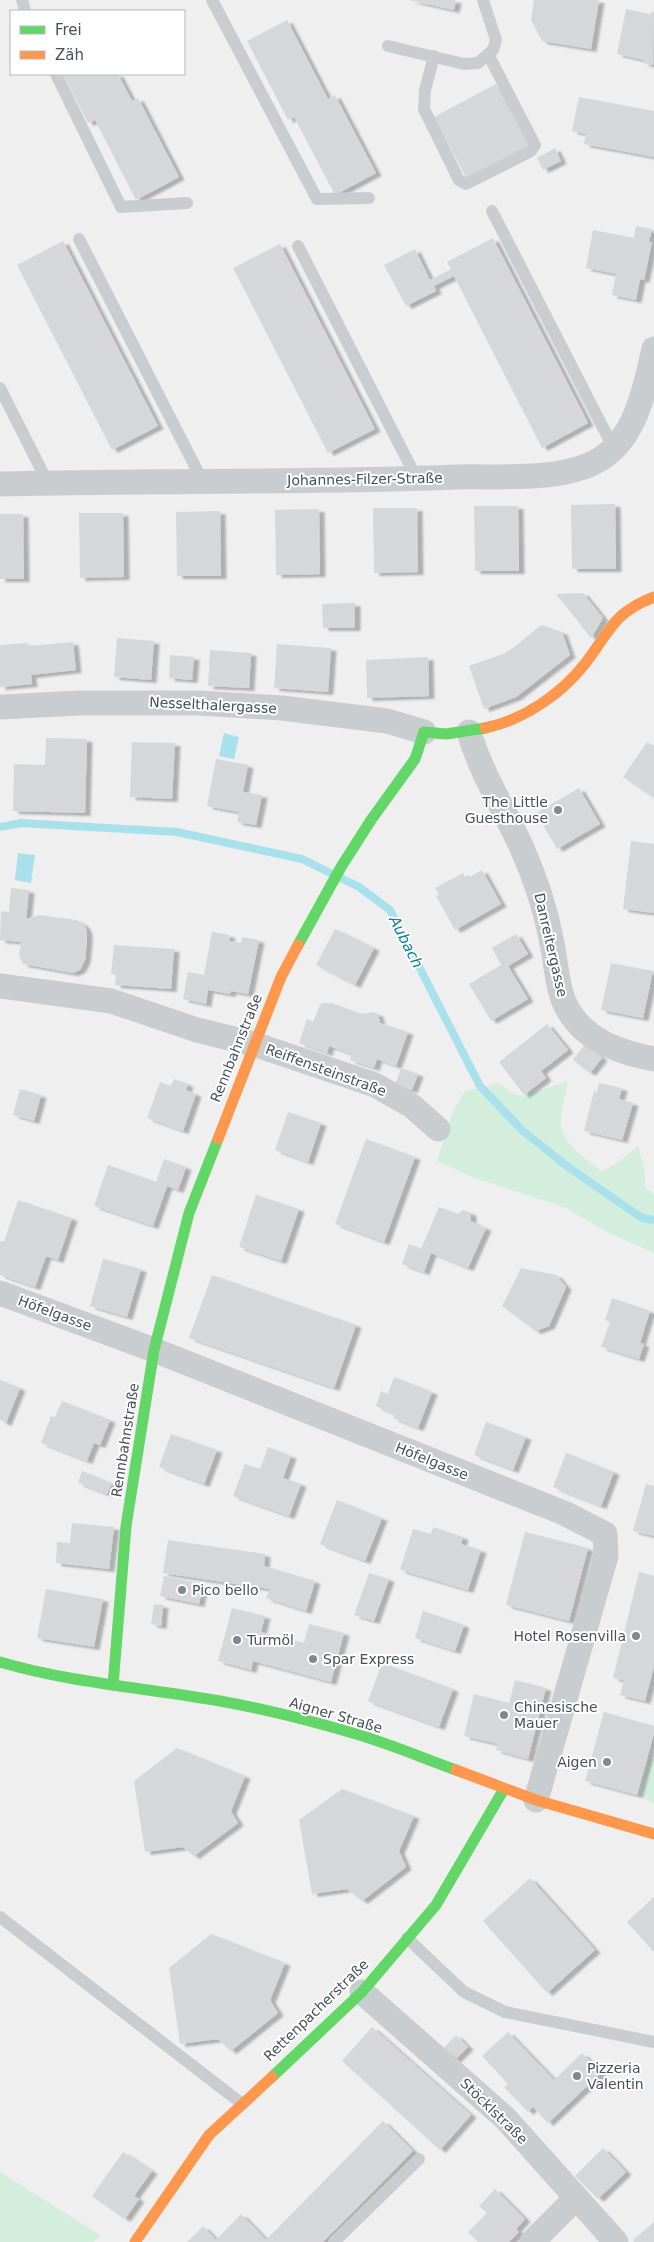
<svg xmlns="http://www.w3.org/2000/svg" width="654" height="2242" font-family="'DejaVu Sans',sans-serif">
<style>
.green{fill:#d3eedd}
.water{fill:#a8e0ec}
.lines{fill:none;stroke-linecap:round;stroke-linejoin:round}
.stream{stroke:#a8e0ec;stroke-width:8}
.building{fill:#d6d7d8;filter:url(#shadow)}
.lane{stroke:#cacdd0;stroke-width:12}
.street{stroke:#cacdd0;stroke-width:25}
.fast{stroke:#63d668;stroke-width:11}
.slow{stroke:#ff974d;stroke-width:11}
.poi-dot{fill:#81888f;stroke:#fff;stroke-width:2}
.labels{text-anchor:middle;stroke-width:4;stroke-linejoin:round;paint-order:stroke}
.street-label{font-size:14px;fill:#46515b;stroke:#fff}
.poi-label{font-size:14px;fill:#46515b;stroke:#fff;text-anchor:start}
.water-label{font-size:15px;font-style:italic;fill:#0d7e98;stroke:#fff}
</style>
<defs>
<filter id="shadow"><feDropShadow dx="5.5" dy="3" stdDeviation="1" flood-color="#0004"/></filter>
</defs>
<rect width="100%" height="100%" fill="#efefef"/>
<g class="green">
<path d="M568,1081C566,1094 560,1111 561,1124C562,1144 587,1160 602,1171L619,1162L638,1146L645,1171V1187L654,1195V1253L607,1232L566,1208L472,1177L437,1161L453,1111L465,1091L499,1083L514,1094L523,1096Z"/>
<path d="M649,1759H654V1804L641,1797Z"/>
<path d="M0,2172L100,2235L94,2242H0Z"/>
</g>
<g class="water">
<path d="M224,733L239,737L234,759L219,756Z"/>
<path d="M18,853L35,855L31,883L15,880Z"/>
</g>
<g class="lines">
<path class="stream" d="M0,827L21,823L177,832L302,859L359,887L390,910L480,1086L523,1131L568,1167L642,1218L654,1220"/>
</g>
<g class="building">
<path d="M409,0H456L454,10Z"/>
<path d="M534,0H599L591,49L542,41L531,20Z"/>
<path d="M626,9L649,14L654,11L653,65L643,63L644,60L617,54Z"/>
<path d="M287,20L328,99L335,95L376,173L335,195L294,117L288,120L247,41Z"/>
<path d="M63,74H118L132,101L138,98L179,177L136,200L95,120L88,123Z"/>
<path d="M496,84L529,146L467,179L434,117Z"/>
<path d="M579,97L654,111V157L584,144L586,134L572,131Z"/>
<path d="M555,148L561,161L543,170L537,158Z"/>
<path d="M636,226L652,229L649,242H652L644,280L640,279L636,300L612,295L616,274L586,268L593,230L634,238Z"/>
<path d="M493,238L588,423L542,448L454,276L434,286L436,291L406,306L384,265L415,249L430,280L451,269L447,262Z"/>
<path d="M63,241L158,426L112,450L17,265Z"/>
<path d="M280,244L375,429L328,453L233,268Z"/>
<path d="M615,504L616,569H572L571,505Z"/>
<path d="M474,506H518L519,571H475Z"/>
<path d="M373,508H417L418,572L374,573Z"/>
<path d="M319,509L320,574L276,575L275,510Z"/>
<path d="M220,511L221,576H177L176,512Z"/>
<path d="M79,513H123L124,577L80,578Z"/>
<path d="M0,514H23L24,579H0Z"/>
<path d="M583,593L603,618L591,638L556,594Z"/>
<path d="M355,603V628H323L322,604Z"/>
<path d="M541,625L562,632L570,655L516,697L484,709L469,666L503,654L513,648Z"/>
<path d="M117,638L154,641L151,680L114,677Z"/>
<path d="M73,642L76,670L31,675L32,684L0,687V645L28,643L29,646Z"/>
<path d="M277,644L331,648L328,692L274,688Z"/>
<path d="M210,650L251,653L249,688L208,686Z"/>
<path d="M170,655L194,657L192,680L169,678Z"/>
<path d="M428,657L429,696L367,698L366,660Z"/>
<path d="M46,738L87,739L85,813L13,811L14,764L45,765Z"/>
<path d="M132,742L175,743L172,799L130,797Z"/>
<path d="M647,742L654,747V798L623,777Z"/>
<path d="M216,759L248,765L243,792L262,795L256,825L237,822L239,812L207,806Z"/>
<path d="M579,788L600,824L557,849L536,813Z"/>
<path d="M631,841L654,844V913L623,909Z"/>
<path d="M482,870L501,904L455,930L436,896L439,894L435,888L463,873L466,879Z"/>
<path d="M11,888L29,890L26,919L39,915L77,920L84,925L87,931V940L85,960L80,970L73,973L23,964L19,955L21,942L0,940L1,911L9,912Z"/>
<path d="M335,929L374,948L355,985L316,965Z"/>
<path d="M212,932L230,935L229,941L241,943L242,937L259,940L248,994L231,991L230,994L208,990L206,1004L183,999L188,972L204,975Z"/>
<path d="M516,934L528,954L508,966L528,999L491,1021L469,984L501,965L492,948Z"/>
<path d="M114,945L174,949L171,989L115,985L116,975L111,974Z"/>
<path d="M611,963L653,971L643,1018L601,1010Z"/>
<path d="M322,1003H331L362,1014L373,1012L378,1014L380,1023L408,1032L396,1066L377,1059L374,1068L350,1060L352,1054L329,1046L327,1053L299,1043L307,1019L313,1022L320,1005Z"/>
<path d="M547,1024L568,1050L541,1071L546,1078L524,1095L499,1062Z"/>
<path d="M585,1044L602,1058L590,1073L573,1060Z"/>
<path d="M401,1068L418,1074L412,1090L395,1085Z"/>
<path d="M174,1079L188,1084L186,1090L196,1094L183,1131L147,1118L160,1082L171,1086Z"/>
<path d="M599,1083L622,1088L619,1099L633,1103L622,1140L584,1131L594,1091L597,1092Z"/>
<path d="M20,1089L41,1095L34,1121L13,1115Z"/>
<path d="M288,1112L321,1123L308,1162L275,1150Z"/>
<path d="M366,1139L415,1157L384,1242L335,1224Z"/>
<path d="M164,1159L186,1167L178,1190L167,1186L153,1226L94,1206L108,1165L156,1182Z"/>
<path d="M256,1195L299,1209L281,1261L239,1247Z"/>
<path d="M18,1200L72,1218L58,1260L46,1256L35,1287L0,1275V1241L4,1242Z"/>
<path d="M439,1207L458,1214L463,1210L471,1213V1221L486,1228L468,1268L431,1253L424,1272L402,1264L409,1244L421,1249Z"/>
<path d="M103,1259L141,1269L127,1317L90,1306Z"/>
<path d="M521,1268L556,1275L566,1287L549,1326L536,1331L502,1306Z"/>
<path d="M212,1275L356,1325L334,1388L189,1338Z"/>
<path d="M612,1298L650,1311L640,1343L644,1344L639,1359L601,1347L610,1322L605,1320Z"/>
<path d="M394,1377L432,1392L418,1428L393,1418L395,1414L376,1406L381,1391L388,1394Z"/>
<path d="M0,1380L20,1388L6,1423L0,1420Z"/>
<path d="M62,1401L110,1420L100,1445L94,1443L87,1461L41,1443L51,1416L55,1417Z"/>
<path d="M486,1422L526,1437L513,1470L474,1455Z"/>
<path d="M171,1434L217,1450L204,1484L159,1467Z"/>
<path d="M268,1447L291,1456L283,1478L301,1484L289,1516L233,1496L245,1464L260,1469Z"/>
<path d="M566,1453L614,1472L601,1506L553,1487Z"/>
<path d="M82,1471L112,1483L107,1494L78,1483Z"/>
<path d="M646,1484L654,1486V1536L633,1531Z"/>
<path d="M337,1500L382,1518L365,1561L320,1544Z"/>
<path d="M72,1523L114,1527L109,1569L56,1563L57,1542L70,1543Z"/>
<path d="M433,1527L463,1537L461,1544L481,1550L468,1590L400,1570L413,1529L431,1534Z"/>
<path d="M525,1532L588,1548L569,1621L506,1605Z"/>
<path d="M168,1540L265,1554L264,1566L315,1581L306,1611L266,1598L270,1589L163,1573Z"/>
<path d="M639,1572L654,1576V1666L645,1701L620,1695L624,1680L613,1678Z"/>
<path d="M369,1573L389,1579L374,1621L354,1615Z"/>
<path d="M164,1576L203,1584L199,1604L160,1596Z"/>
<path d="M46,1589L103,1599L94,1647L37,1638Z"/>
<path d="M154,1604L163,1605L161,1626L151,1624Z"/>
<path d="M232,1608L265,1616L261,1632L304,1643L309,1624L344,1633L331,1682L253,1661L251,1670L218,1661Z"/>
<path d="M423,1611L464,1625L455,1651L415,1638Z"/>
<path d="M382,1663L453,1689L439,1727L368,1701Z"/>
<path d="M515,1680L546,1688L528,1759L496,1750L498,1744L464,1736L474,1694L509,1703Z"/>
<path d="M604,1712L654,1726V1733L637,1795L585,1781Z"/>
<path d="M177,1748L245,1776L231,1811L238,1823L194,1856L183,1847L145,1852L134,1781Z"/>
<path d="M342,1789L414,1816L399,1851L406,1867L362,1901L347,1889L312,1894L299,1820Z"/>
<path d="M530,1878L595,1950L547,1993L483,1921Z"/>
<path d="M654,1897V1952L627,1922Z"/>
<path d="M211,1934L285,1963L270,2000L278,2013L231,2051L218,2039L180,2044L169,1968Z"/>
<path d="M372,2027L471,2115L440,2150L342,2061Z"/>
<path d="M508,2032L554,2080L582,2053L601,2073L548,2123L533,2107L528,2112L504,2087L508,2084L482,2056Z"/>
<path d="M456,2035L468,2047L455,2060L443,2049Z"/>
<path d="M383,2121L413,2151L323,2242H187L203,2226L216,2240L241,2214L266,2240Z"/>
<path d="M603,2148L626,2172L598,2199L575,2176Z"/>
<path d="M123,2152L152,2171L134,2196L139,2199L125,2219L92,2196Z"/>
<path d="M495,2189L525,2219L516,2229L519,2232L509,2242H478L468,2232L487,2213L479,2206Z"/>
<path d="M654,2222V2242H634L633,2240Z"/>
</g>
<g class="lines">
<g class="lane">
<path d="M22,0L25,11"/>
<path d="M212,0L317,199L369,198"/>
<path d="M388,46L464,64L478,63L493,50L496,40L483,0"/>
<path d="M434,56L425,90L424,109L459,180L466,184L531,151L535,145L489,56"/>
<path d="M56,74L121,207L187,203"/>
<path d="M492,211L614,449"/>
<path d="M79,239L202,480"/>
<path d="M298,246L417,479"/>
<path d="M0,388L48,483"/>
<path d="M0,1917L241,2103"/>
<path d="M407,1938L464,1992L505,2012L654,2042"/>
<path d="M334,2242L419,2159"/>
</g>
<g class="street">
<path d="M0,484C152,480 305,483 457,477C497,476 560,481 595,462C636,441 644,391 654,349"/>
<path d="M0,707L79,703H199L282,708L387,721L424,732"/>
<path d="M469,732C481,773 503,807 521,846C535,877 546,910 552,943C557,968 557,996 572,1016C591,1043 623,1053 654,1059"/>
<path d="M0,986L111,1001L197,1030L254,1044L375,1085L412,1106L438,1129"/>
<path d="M0,1293L154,1350L564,1513L605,1534L606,1556L536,1800"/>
<path d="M362,1992L506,2119L616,2242"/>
<path d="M532,2242L576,2198"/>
</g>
<g class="fast">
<path d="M298,945L341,867L371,820L415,759L424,732L446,734L485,728"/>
<path d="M0,1662C71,1683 147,1688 220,1701C265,1709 312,1721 356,1734C390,1744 423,1758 456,1770"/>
<path d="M113,1685L126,1526L154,1350L189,1213L218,1139"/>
<path d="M272,2077L362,1992L436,1905L504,1789"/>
</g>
<g class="slow">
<path d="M485,728C523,720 560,695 584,665C610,632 612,613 654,597"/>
<path d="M218,1139L281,977L298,945"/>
<path d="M456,1770L536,1800L654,1834"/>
<path d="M135,2242L209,2135L272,2077"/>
</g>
</g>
<g class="poi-dot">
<circle cx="558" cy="810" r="5"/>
<circle cx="182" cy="1590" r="5"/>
<circle cx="636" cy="1636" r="5"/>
<circle cx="237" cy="1640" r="5"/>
<circle cx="313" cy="1659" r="5"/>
<circle cx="504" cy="1715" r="5"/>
<circle cx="607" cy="1762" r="5"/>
<circle cx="577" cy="2076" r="5"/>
</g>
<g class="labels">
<g class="street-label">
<text transform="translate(365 479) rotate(-1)" y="5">Johannes-Filzer-Straße</text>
<text transform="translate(213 705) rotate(3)" y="5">Nesselthalergasse</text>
<text transform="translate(551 945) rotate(77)" y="5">Danreitergasse</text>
<text transform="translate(236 1048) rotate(-68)" y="5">Rennbahnstraße</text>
<text transform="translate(326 1070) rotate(20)" y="5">Reiffensteinstraße</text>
<text transform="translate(55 1313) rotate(20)" y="5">Höfelgasse</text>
<text transform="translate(125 1440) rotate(-81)" y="5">Rennbahnstraße</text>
<text transform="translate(432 1461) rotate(22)" y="5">Höfelgasse</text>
<text transform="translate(336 1715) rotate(16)" y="5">Aigner Straße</text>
<text transform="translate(316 2010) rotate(-44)" y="5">Rettenpacherstraße</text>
<text transform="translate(494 2111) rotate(44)" y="5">Stöcklstraße</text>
</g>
<g class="poi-label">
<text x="548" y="807" text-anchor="end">The Little<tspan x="548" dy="16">Guesthouse</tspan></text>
<text x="192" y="1595">Pico bello</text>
<text x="626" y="1641" text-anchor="end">Hotel Rosenvilla</text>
<text x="247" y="1645">Turmöl</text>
<text x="323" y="1664">Spar Express</text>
<text x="514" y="1712">Chinesische<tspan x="514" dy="16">Mauer</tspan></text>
<text x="597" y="1767" text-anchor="end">Aigen</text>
<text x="587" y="2073">Pizzeria<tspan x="587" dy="16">Valentin</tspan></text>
</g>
<g class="water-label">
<text transform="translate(406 942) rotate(63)" y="5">Aubach</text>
</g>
</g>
<rect x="10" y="10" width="175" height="65" fill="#ffffff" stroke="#b5b9bd"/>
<rect x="20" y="26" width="25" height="8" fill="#63d668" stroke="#b5b9bd"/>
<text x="55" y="35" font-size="15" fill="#46515b">Frei</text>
<rect x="20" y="51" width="25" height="8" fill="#ff974d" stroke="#b5b9bd"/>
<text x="55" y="60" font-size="15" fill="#46515b">Zäh</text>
</svg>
